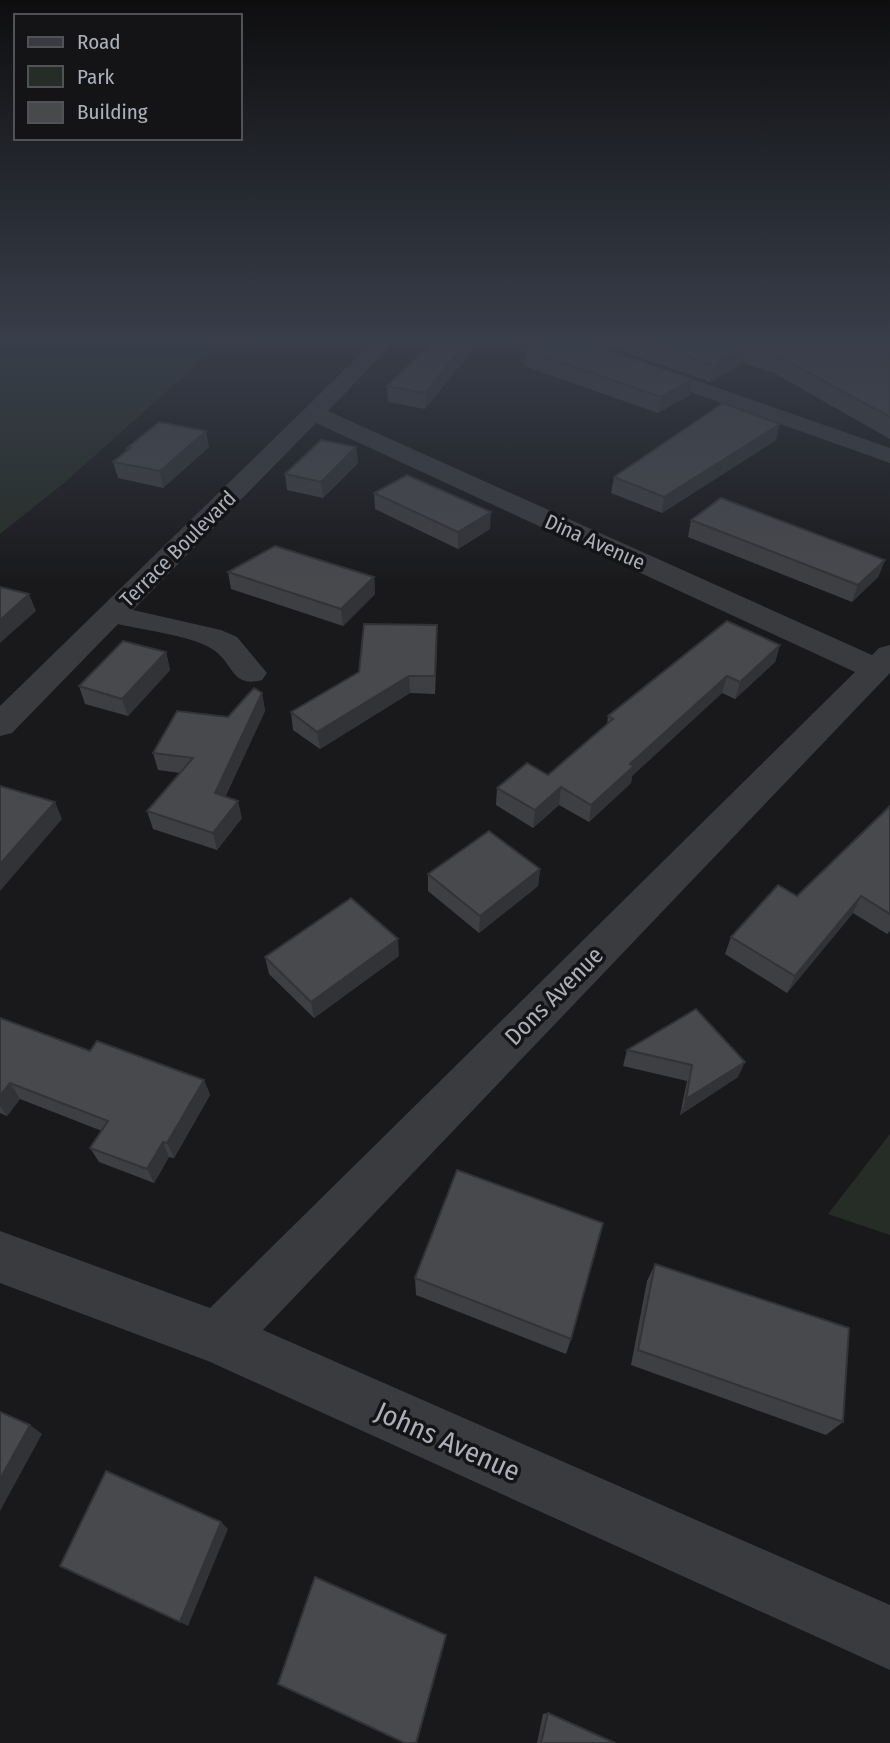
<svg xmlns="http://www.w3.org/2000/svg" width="890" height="1743" font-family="'Fira Sans Condensed',sans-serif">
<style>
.green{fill:#252d26}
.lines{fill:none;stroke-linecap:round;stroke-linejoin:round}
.minor{fill:#3a3b3f;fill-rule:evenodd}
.wall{fill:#3e3f42}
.shaded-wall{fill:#323336}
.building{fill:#48494d;stroke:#323336;stroke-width:2}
.labels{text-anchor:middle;stroke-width:7;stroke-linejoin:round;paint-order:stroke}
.far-street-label{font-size:21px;fill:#acb0b9;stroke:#141416}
.street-label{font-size:24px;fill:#acb0b9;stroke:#141416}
.near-street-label{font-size:28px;fill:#acb0b9;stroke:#141416}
</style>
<rect width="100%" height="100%" fill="#19191b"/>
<g class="green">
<path d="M0,342H222L64,483L0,534Z"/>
<path d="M890,1134V1235L828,1214Z"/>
</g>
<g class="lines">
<g class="minor">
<path d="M373,342H394L328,411L872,655L879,648L890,645V673L263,1330L890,1605V1670L208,1361L0,1283V1231L210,1308L855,672L316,423L133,610L221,630L237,637L267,673L262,680C232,688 234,665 215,651C196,636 143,630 118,624L12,733L0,736V706Z"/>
<path d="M558,342H587L890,448V463L561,346Z"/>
</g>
</g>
<g class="wall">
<path d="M433,342L425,409L388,402L387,386Z"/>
<path d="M594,342H890V439L774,373L743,363L710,382Z"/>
<path d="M525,350L690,395L658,413L524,366Z"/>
<path d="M776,440L662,513L611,493L614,477Z"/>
<path d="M209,447L163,488L118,478L113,462L128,450L127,448Z"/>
<path d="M356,447L358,463L323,498L287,490L285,474Z"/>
<path d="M374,493L490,529L458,549L375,509Z"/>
<path d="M691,520L885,560L878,577L852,602L688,537Z"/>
<path d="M228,572L374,577L375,594L343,626L231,589Z"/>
<path d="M437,642L435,694L410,693L320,749L293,730L291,712L359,672Z"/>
<path d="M780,645L775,662L735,699L722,693L632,776L631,783L589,822L559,805L533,828L496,805L497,788L548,775L607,724L608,716Z"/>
<path d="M166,652L170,670L128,716L85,704L79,686Z"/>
<path d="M262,693L265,711L225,797L242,818L217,850L153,829L147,811L180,773L158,770L153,753L228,717Z"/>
<path d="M890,806V931L887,934L853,913L787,993L725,954L731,937L797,896Z"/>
<path d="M540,869L538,886L479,933L428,891V874Z"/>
<path d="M399,956L314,1018L269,974L265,957Z"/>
<path d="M696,1009L738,1077L680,1115L687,1081L623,1066L627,1050Z"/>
<path d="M0,1018L90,1051L204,1080L210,1095L174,1158L169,1157L154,1183L99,1162L90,1148L102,1131L20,1099L7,1116L0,1113Z"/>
<path d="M655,1264L843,1422L826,1435L631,1365L647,1281Z"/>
<path d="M415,1278L571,1339L566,1354L416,1295Z"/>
<path d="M548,1713L615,1743H537L543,1714Z"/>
</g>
<g class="shaded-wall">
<path d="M467,342H479L425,409V393Z"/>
<path d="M747,347L743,363L710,382L714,365Z"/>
<path d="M692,379L690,395L658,413L661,397Z"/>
<path d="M780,424L776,440L662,513L664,497Z"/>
<path d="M206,431L209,447L163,488L160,471Z"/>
<path d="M356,447L358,463L323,498L321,482Z"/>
<path d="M491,512L490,529L458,549V532Z"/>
<path d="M885,560L878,577L852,602L858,585Z"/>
<path d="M374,577L375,594L343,626L341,609Z"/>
<path d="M29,594L36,611L0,643V620Z"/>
<path d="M437,625V642L435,694V676Z"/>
<path d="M780,645L775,662L735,699L740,682Z"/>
<path d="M166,652L170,670L128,716L122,699Z"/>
<path d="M409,676L410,693L320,749L317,732Z"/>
<path d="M727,676L722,693L632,776L631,783L589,822L591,805L630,764Z"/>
<path d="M262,693L265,711L219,811L215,793Z"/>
<path d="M561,787L559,805L533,828L535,810Z"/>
<path d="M238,801L242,818L217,850L213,833Z"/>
<path d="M55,802L62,819L0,891V864Z"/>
<path d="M540,869L538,886L479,933L480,916Z"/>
<path d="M861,896L853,913L787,993L795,976Z"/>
<path d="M398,939L399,956L314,1018L311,1002Z"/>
<path d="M745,1062L738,1077L680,1115L686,1099Z"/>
<path d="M204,1080L210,1095L174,1158L167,1143Z"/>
<path d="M10,1083L20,1099L7,1116L0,1106V1096Z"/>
<path d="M163,1142L169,1157L154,1183L147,1169Z"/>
<path d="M30,1425L42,1434L0,1511V1479Z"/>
<path d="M221,1522L228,1529L188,1626L180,1622Z"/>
<path d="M446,1635V1638L417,1743H416Z"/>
</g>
<g class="building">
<path d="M433,342H467L425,393L387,386Z"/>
<path d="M544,342H585L692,379L661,397L525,350Z"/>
<path d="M644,342H890V417L778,356L747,347L714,365Z"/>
<path d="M723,403L780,424L664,497L614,477Z"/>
<path d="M159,422L206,431L160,471L113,462L130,448H127Z"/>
<path d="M321,440L356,447L321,482L285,474Z"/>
<path d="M407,475L491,512L458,532L374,493Z"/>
<path d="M721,498L885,560L858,585L691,520Z"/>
<path d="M275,546L374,577L341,609L228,572Z"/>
<path d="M0,587L29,594L0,620Z"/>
<path d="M727,621L780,645L740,682L727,676L630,764L634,766L591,805L561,787L535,810L497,788L527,763L548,775L613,719L608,716Z"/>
<path d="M364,624L437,625L435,676H409L317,732L291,712L359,672Z"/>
<path d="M123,641L166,652L122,699L79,686Z"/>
<path d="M254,688L262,693L215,793L238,801L213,833L147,811L193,758L153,753L177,711L228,717Z"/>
<path d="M0,786L55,802L0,864Z"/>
<path d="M890,806V914L861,896L795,976L731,937L778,885L797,896Z"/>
<path d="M489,831L540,869L480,916L428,874Z"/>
<path d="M351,898L398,939L311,1002L265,957Z"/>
<path d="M696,1009L745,1062L686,1099L692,1065L627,1050Z"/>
<path d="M0,1018L90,1051L97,1041L204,1080L167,1143L163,1142L147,1169L90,1148L108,1121L10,1083L0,1096Z"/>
<path d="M457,1170L603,1223L571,1339L415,1278Z"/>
<path d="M655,1264L849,1328L843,1422L638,1350Z"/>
<path d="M0,1412L30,1425L0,1479Z"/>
<path d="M106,1471L221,1522L180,1622L60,1566Z"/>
<path d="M315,1577L446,1635L416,1743H405L278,1684Z"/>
<path d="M548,1713L615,1743H541Z"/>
</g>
<linearGradient id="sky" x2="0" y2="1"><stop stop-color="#0e0e0f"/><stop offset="0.58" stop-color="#383e4a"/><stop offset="1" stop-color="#383e4a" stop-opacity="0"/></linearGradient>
<rect width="890" height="586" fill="url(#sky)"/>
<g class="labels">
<g class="far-street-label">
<text transform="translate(595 542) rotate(24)" y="7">Dina Avenue</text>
<text transform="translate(178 549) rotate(-45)" y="7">Terrace Boulevard</text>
</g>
<g class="street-label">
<text transform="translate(554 996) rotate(-45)" y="8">Dons Avenue</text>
</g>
<g class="near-street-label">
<text transform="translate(448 1441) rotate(24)" y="10">Johns Avenue</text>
</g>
</g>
<rect x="14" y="14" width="228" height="126" fill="#141416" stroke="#515257" stroke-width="2"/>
<rect x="28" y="37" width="35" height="10" fill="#3a3b3f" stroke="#515257" stroke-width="2"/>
<text x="77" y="49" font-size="21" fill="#acb0b9">Road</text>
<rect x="28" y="66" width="35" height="21" fill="#252d26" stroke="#515257" stroke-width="2"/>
<text x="77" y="84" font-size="21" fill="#acb0b9">Park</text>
<rect x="28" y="102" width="35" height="21" fill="#48494d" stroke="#515257" stroke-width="2"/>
<text x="77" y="119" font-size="21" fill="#acb0b9">Building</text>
</svg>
